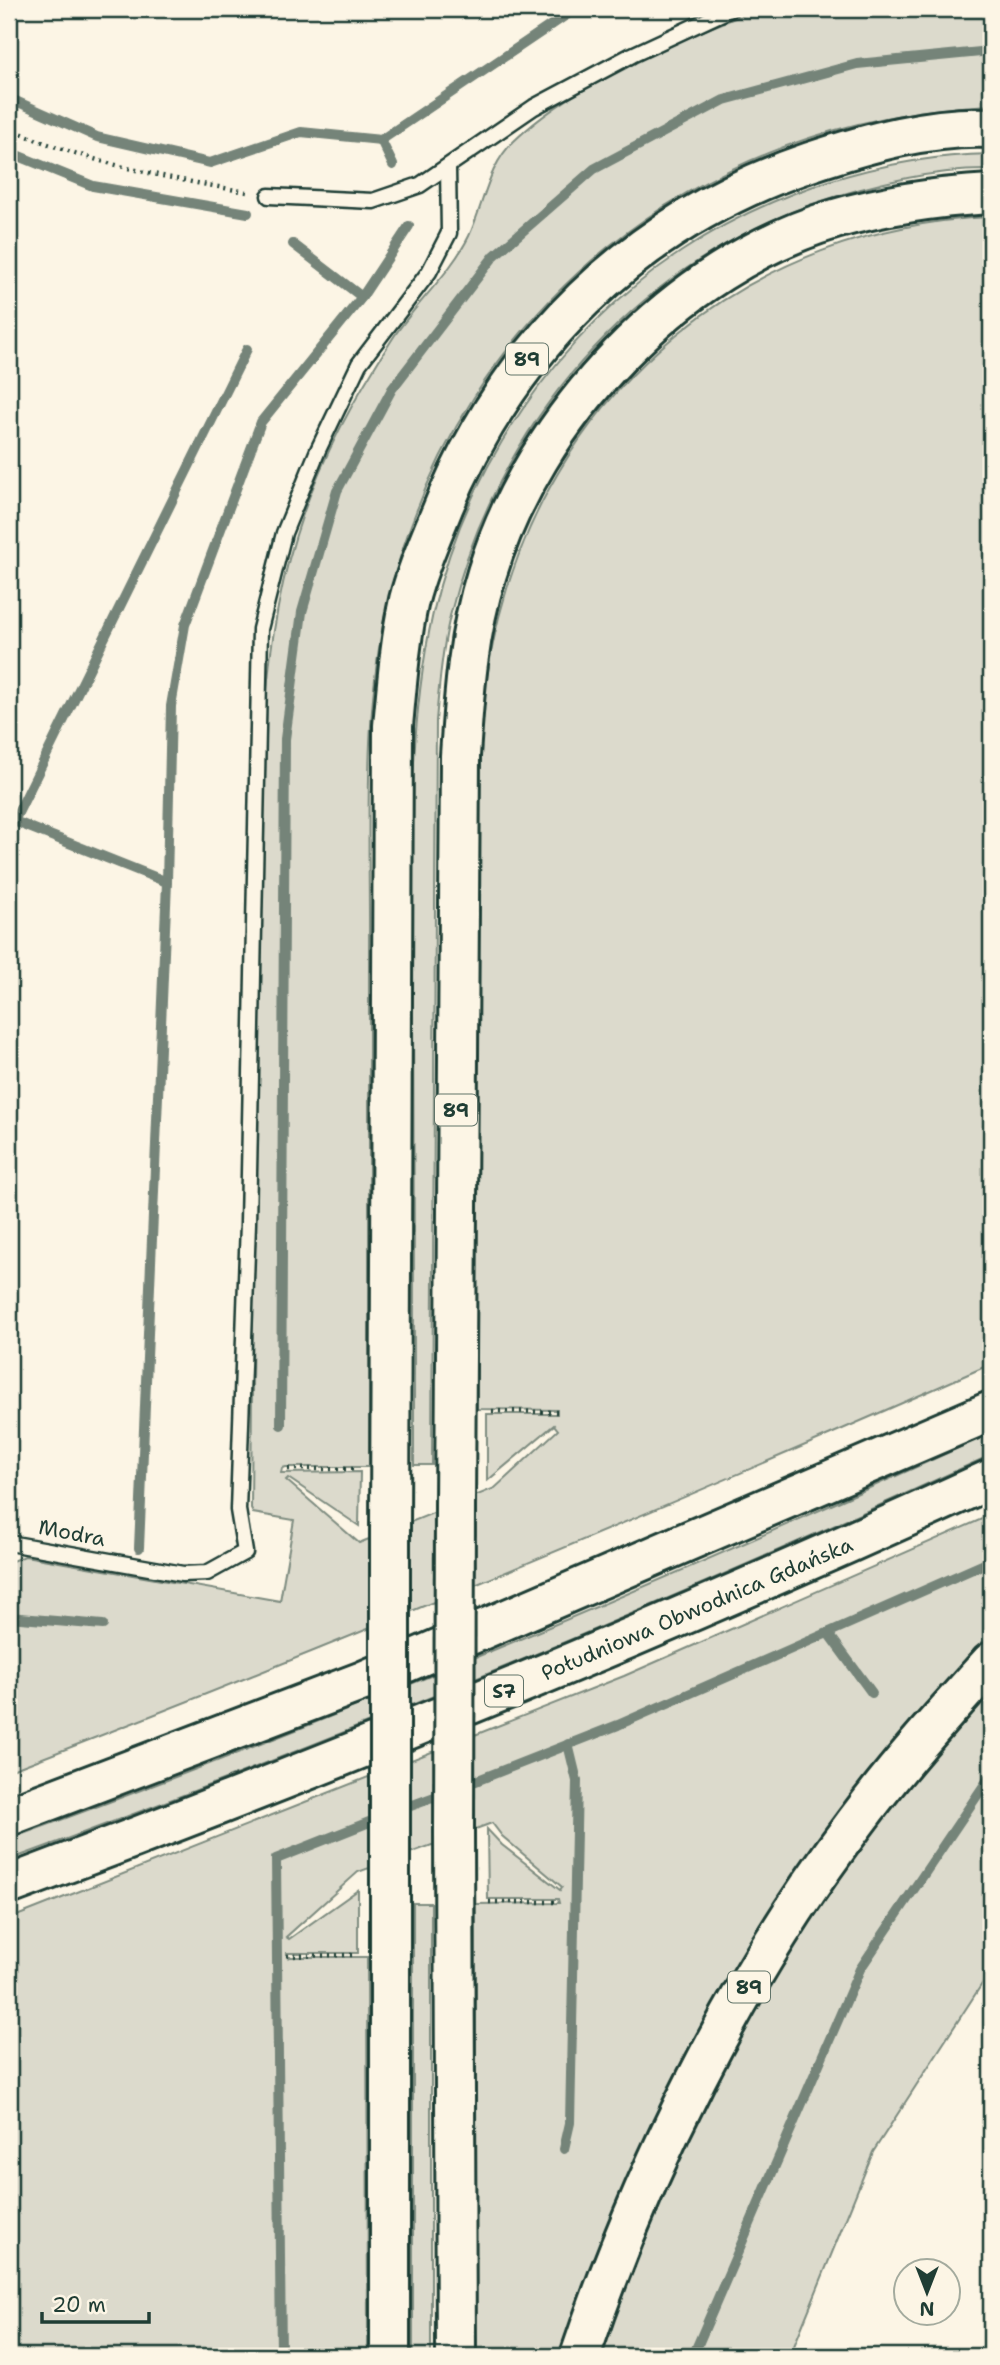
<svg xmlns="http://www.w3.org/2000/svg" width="1000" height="2365" font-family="'Shantell Sans',sans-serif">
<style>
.green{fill:#dcdacc;stroke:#7e8c80;stroke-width:2}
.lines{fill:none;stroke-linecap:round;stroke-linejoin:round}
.stream{stroke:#758479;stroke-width:10}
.lane-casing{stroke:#1f3d34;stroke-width:19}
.highway-casing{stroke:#1f3d34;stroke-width:44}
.path{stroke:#1f3d34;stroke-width:4.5;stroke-dasharray:2 5;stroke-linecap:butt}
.lane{stroke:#fcf5e5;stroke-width:14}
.highway{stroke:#fcf5e5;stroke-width:38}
.highway-bridge-casing{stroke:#1f3d34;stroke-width:44;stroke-linecap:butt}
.highway-bridge{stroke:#fcf5e5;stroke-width:38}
.labels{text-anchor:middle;stroke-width:5;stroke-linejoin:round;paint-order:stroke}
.shield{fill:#fcf5e5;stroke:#617469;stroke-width:2}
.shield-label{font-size:19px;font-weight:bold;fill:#1f3d34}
.street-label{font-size:21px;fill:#1f3d34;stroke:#fcf5e5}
</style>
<rect width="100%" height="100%" fill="#fcf5e5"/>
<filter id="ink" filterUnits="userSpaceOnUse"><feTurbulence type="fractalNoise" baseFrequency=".0143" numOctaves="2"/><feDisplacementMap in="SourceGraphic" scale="14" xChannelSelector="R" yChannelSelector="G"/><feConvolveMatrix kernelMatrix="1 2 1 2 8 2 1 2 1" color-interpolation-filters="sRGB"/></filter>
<g filter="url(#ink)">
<g class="green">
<path d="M759,9H991V105C698,119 463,307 390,593C361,709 370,834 369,952C369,1124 369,1296 369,1467H286L282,1468L281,1473L360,1472L359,1526L288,1478L286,1480L359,1543L495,1488L558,1430L554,1425L487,1481V1414H557V1410L477,1409C477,1258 477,1107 477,956C478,844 471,726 499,617C558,385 752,227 991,217V1364C667,1507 340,1644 9,1771V1562L25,1556L280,1601L294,1520L253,1513L251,1509L254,1159L266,707C274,563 315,457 393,338C416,303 451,273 469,236C484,204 487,167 514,141C575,82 680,38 759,9Z"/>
<path d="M991,154V170C932,169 871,184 816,203C630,268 496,427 450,616C442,650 439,686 436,721L432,1465H414C414,1315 414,1164 413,1014C413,882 404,743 433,613C467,466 557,334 682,251C772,191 883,156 991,154Z"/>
<path d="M991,1433V1455C669,1602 342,1739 9,1860V1839C342,1718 669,1580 991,1433Z"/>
<path d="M991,1515V1640L905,1734L562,2356H476V1904L559,1903L558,1899H488L487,1829L502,1845L560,1890L562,1887L502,1836L492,1823L358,1872L286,1937L289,1939L358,1890V1953H287V1957H367L368,2356H9V1919L624,1676Z"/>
<path d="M991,1692V1970L873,2152L790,2356H598L652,2210L727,2057L812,1914L877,1824L983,1696Z"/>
<rect x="413" y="1903" width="18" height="453"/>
</g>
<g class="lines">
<g class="stream">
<path d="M9,98L97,137L210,163L301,132L381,140L393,165"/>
<path d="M381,140L575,9"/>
<path d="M9,152L93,186L248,213"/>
<path d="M293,244L362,297L409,226"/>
<path d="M247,349L14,821L167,882L171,706L185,625L261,422L362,297"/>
<path d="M281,1425L285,739L302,612L337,491L392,389L494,256L594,169L724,100L857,64L991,51"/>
<path d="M139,1548L167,882"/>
<path d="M9,1617L103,1625"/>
<path d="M828,1633L872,1693"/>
<path d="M463,1786L618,1725L991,1561"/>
<path d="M397,1811L448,1792"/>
<path d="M564,2149L570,2123L577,1781L568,1744"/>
<path d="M281,2356L276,1859L382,1817"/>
<path d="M693,2356L860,1969L991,1775"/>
</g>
<g class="lane-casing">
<g id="lane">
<path d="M269,196L373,201L420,185L534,107L632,55L731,9"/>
<path d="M9,1543L183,1574L207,1573L245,1552L238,1510L248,1223L260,629L284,533L318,450L359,364L429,272L449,233L448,167"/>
</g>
</g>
<g class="highway-casing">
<g id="highway">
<path d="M455,1507L460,756C464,694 468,633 487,573C534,418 677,265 835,219C886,204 938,197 991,194"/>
<path d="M390,1533L393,726C397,684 400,641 409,600C416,573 427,546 438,520C506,348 633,222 810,162C867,143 931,125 991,128"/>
<path d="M9,1816L363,1681L991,1411"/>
<path d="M454,1832L456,2356"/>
<path d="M9,1885C341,1761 669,1626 991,1479"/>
<path d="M390,2356V1858"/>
<path d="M580,2356C642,2171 737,1979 855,1823C897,1766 944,1714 991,1662"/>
</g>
</g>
<g class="path">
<path d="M9,128C84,162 166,178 247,192"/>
<path d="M492,1411L557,1412"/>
<path d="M288,1469H353"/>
<path d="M489,1902H559"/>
<path d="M287,1956L353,1955"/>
</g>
<use href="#lane" class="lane"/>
<use href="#highway" class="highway"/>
<g class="highway-bridge-casing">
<g id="highway-bridge">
<path d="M390,1533V1858"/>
<path d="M454,1832L455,1507"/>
</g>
</g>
<use href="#highway-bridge" class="highway-bridge"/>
</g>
</g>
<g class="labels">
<g class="shield">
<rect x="506" y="343.5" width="42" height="31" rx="5"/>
<rect x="435" y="1094.5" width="42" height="31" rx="5"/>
<rect x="485" y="1675.5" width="38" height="31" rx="5"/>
<rect x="728" y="1971.5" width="42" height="31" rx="5"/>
</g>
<g class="shield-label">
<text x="527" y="366">89</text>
<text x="456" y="1117">89</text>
<text x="504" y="1698">S7</text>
<text x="749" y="1994">89</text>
</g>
<g class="street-label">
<text transform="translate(72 1533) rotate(11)" y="7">Modra</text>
<text transform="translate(697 1609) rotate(-23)" y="7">Południowa Obwodnica Gdańska</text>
</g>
</g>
<rect width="1000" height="2365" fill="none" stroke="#fcf5e5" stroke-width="35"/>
<rect x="18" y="18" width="965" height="2330" fill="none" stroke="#1f3d34" stroke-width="2.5" filter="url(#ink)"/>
<g transform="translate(927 2292) rotate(180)"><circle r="33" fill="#fcf5e5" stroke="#a4ab9e" stroke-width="2"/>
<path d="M0-5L12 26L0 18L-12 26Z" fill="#1f3d34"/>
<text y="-10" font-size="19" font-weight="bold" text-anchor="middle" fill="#1f3d34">N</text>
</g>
<path d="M42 2312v10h107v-10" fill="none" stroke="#1f3d34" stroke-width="3.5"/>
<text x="52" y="2312" font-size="21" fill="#1f3d34" stroke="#fcf5e5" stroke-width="5" paint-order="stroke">20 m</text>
</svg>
